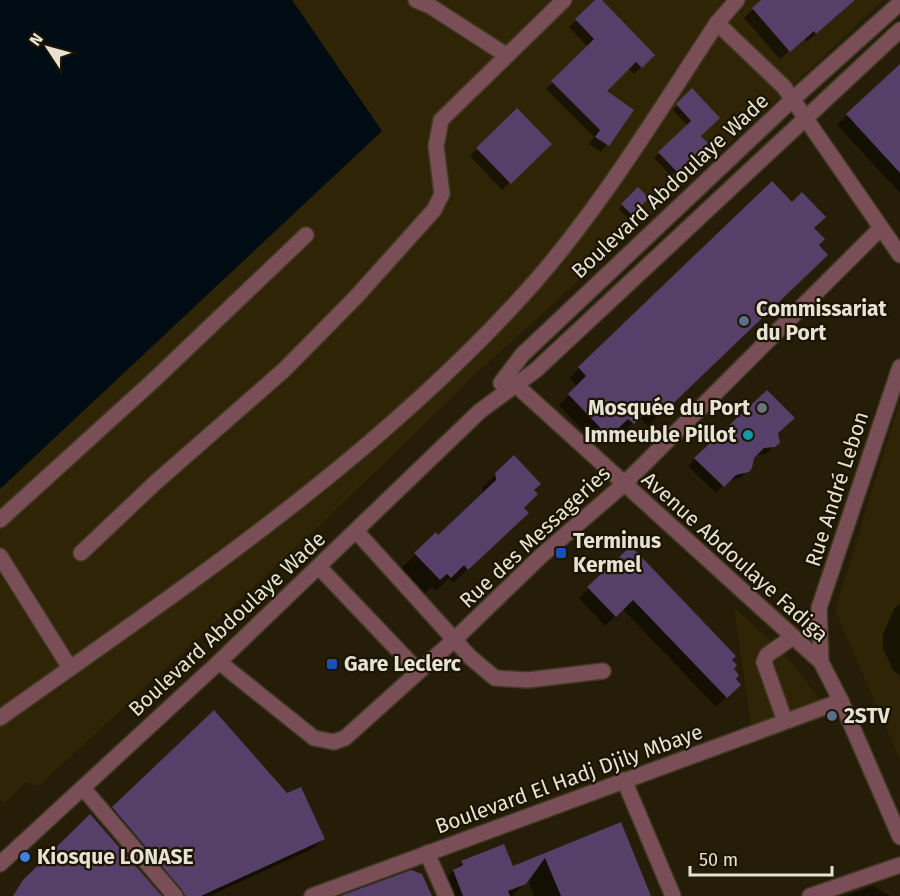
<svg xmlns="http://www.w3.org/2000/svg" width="900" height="896" font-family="'Fira Sans',sans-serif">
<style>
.built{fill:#2f2406}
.water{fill:#000c14}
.shadow{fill:#0007}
.building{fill:#563f68}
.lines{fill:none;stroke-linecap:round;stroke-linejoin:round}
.minor-casing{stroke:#403924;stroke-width:18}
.minor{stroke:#794e56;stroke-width:15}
.service-dot{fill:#5c6f8a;stroke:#1b1401;stroke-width:2}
.worship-dot{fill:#6b7280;stroke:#1b1401;stroke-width:2}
.culture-dot{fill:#0f9aa8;stroke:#1b1401;stroke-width:2}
.transit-dot{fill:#1a4fb4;stroke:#1b1401;stroke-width:2}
.shop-dot{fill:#3f7fe0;stroke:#1b1401;stroke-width:2}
.labels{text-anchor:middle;stroke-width:4.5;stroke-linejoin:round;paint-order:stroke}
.street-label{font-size:21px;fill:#e7e2d5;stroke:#1b1401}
.poi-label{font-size:21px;font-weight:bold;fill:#e7e2d5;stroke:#1b1401;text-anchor:start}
</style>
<rect width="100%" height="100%" fill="#251d07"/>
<g class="built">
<path d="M0,0H883L789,89L477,373L321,524L39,786L25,782L4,803L0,800Z"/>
<path d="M900,401V760L835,610Z"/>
<path d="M734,608L782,651L820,699L751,725Z"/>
</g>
<path class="water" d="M0,0H292L382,131L0,489Z"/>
<g class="shadow">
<path d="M597,0L653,55L634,74L628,68L605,92L632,110L601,152L589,144L594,137L546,89L588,47L569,27Z"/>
<path d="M763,0H855L807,42L804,38L780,59L744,18Z"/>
<path d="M900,66V193L837,125Z"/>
<path d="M692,91L699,136L706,143L671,176L654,158L688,126L673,110Z"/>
<path d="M517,110L550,144L502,190L470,156Z"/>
<path d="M772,183L813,228L817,245L826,255L648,426L639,417L623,433L617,427L598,446L559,405L578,387L569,378Z"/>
<path d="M638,189L647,198L628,218L619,209Z"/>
<path d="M767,392L778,442L766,454L756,455L752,458L751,467L740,478L727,481L716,493L688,466Z"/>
<path d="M496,474L532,490L513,527L453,583L449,578L436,591L432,587L425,593L401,568L483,495L482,488Z"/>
<path d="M631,548L730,661L734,679L739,685L716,707L623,609L605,626L579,598Z"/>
<path d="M900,603V676L893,670L883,648V634L894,609Z"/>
<path d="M113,808L323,838L314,848L210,896H171L104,817Z"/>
<path d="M620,824L650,896H534L528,880L512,896H437L434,890L462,862L512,868Z"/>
<path d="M873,886L890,896H845Z"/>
</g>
<g class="building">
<path d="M595,0H602L655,55L642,68L636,62L607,91L634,110L609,146L595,137L600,130L551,81L594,39L575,19Z"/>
<path d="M761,0H855L816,34L814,31L790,52L752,8Z"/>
<path d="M900,64V173L846,114Z"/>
<path d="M692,88L720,118L701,136L708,143L677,172L658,152L691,121L676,104Z"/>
<path d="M517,108L552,144L511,184L476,148Z"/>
<path d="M772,181L792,202L802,192L826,217L814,228L825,239L819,245L828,255L659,417L650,408L634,424L628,419L609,437L568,394L586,376L578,367Z"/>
<path d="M638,187L649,198L632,215L621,204Z"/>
<path d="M767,390L795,418L778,433L780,443L775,447L764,448L754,458L752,468L749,472L736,475L724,487L694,458Z"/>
<path d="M514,455L541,484L534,490L538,494L524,508L529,513L468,570L464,565L451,578L447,574L440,580L414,553L436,532L438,535L496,480L495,473Z"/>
<path d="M631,546L736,656L732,660L737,665L734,669L739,675L736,679L741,685L727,698L633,600L616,617L587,587Z"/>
<path d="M214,710L287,793L301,787L325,839L201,896H185L182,890L112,807Z"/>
<path d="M90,814L162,896H13L23,880Z"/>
<path d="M621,822L651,896H561L545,858L526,884L508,891L510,896H463L453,870L463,865L461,861L504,844L513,866Z"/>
<path d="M411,870L422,874L432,896H340Z"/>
</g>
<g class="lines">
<g class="minor-casing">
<g id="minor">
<path d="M416,0L430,6L506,55"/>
<path d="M717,23L784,87L900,255"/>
<path d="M506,376L821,662L841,701L900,837"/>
<path d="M501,383L522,355L793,99L900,3"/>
<path d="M0,520L154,380L306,235"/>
<path d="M357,532L470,657L495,678L528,680L603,671"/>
<path d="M81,553L156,482L284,370L356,297L434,210L442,194L436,146L441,120L564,0"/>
<path d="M0,556L70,668"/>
<path d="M319,567L418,671"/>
<path d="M219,662L314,738L334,742L345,738L455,639L542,555L623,485L881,228"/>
<path d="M821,662L819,608L900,367"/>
<path d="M0,718C187,585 380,456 533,284C603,204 659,111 717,23L737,0"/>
<path d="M785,721L764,662L767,655L793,637"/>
<path d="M624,780L673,896"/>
<path d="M83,788L175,896"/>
<path d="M427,853L446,896"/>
<path d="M0,864L219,662L480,411L536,370L900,30"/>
<path d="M312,896L841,701"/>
<path d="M810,896L900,865"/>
</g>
</g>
<use href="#minor" class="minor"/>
</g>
<g class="service-dot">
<circle cx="744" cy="321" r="6"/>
<circle cx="832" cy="716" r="6"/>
</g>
<circle class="worship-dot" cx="762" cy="408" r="6"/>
<circle class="culture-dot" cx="748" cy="435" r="6"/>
<g class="transit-dot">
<rect x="555" y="547" width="12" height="12" rx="3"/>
<rect x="326" y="658" width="12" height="12" rx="3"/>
</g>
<circle class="shop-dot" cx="25" cy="857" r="6"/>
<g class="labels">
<g class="street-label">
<text transform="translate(670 186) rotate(-43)" y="7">Boulevard Abdoulaye Wade</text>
<text transform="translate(837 489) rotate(-72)" y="7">Rue André Lebon</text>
<text transform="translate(535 537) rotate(-43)" y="7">Rue des Messageries</text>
<text transform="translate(735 557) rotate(42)" y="7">Avenue Abdoulaye Fadiga</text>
<text transform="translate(227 624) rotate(-43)" y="7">Boulevard Abdoulaye Wade</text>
<text transform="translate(569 779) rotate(-20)" y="7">Boulevard El Hadj Djily Mbaye</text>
</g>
<g class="poi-label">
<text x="756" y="316">Commissariat<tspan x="756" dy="24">du Port</tspan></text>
<text x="750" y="415" text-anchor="end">Mosquée du Port</text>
<text x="736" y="442" text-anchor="end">Immeuble Pillot</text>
<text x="573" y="548">Terminus<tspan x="573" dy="24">Kermel</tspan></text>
<text x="344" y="671">Gare Leclerc</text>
<text x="844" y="723">2STV</text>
<text x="37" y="864">Kiosque LONASE</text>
</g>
</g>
<g transform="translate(48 48) rotate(306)" stroke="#1b1401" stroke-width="4.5" paint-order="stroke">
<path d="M0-4.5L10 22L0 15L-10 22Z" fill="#e7e2d5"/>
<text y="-9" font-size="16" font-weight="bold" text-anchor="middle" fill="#e7e2d5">N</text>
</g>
<path d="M690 866v9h142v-9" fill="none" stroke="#e7e2d5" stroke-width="3"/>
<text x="699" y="866" font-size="18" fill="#e7e2d5" stroke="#1b1401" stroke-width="4.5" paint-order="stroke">50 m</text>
</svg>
